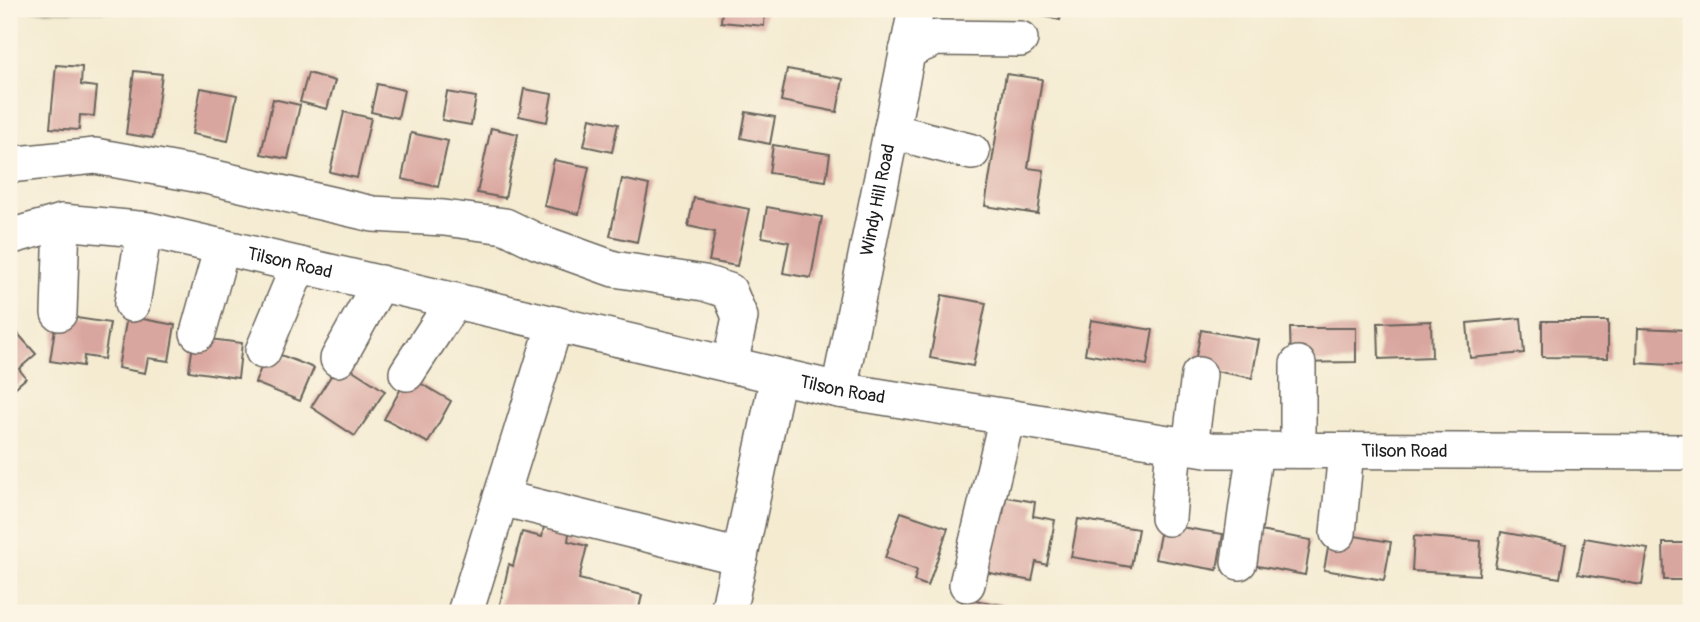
<svg xmlns="http://www.w3.org/2000/svg" width="1700" height="622" font-family="Pangolin,sans-serif">
<style>
.forest{fill:#95b467;stroke:#586842;stroke-width:2}
.building{fill:#d9a69f}
.lines{fill:none;stroke-linecap:round;stroke-linejoin:round}
.minor-casing{stroke:#68645b;stroke-width:38}
.minor{stroke:#fff;stroke-width:35}
.labels{text-anchor:middle;stroke-width:5;stroke-linejoin:round;paint-order:stroke}
.street-label{font-size:18px;fill:#1c1c1c;stroke:#fcf5e5}
</style>
<rect width="100%" height="100%" fill="#fcf5e5"/>
<filter id="ink" filterUnits="userSpaceOnUse"><feTurbulence type="fractalNoise" baseFrequency=".0143" numOctaves="2"/><feDisplacementMap in="SourceGraphic" scale="14" xChannelSelector="R" yChannelSelector="G"/><feConvolveMatrix kernelMatrix="1 2 1 2 8 2 1 2 1" color-interpolation-filters="sRGB"/></filter>
<filter id="wash" filterUnits="userSpaceOnUse"><feTurbulence type="fractalNoise" baseFrequency=".00686" numOctaves="4" result="noise"/><feDisplacementMap in="SourceGraphic" scale="28" xChannelSelector="R" yChannelSelector="G"/><feGaussianBlur stdDeviation="1.57" result="paint"/><feColorMatrix in="noise" values="0 0 0 0 0 0 0 0 0 0 0 0 0 0 0 0 0 1.4 0 .05"/><feComposite in="paint" operator="in"/></filter>
<g filter="url(#wash)">
<rect width="100%" height="100%" fill="#f4ebd1"/>
<path class="forest" d="M9,9H319V12L9,10Z"/>
<g id="blocks">
<g class="building">
<path d="M722,9H765L764,26L721,22Z"/>
<path d="M1020,9H1062L1060,20L1020,11Z"/>
<path d="M56,65L82,67L81,85L97,87L94,116L80,115L79,130L50,128Z"/>
<path d="M787,69L843,79L837,112L781,101Z"/>
<path d="M134,71L162,74L153,138L126,134Z"/>
<path d="M308,73L335,81L327,109L300,102Z"/>
<path d="M1006,74L1042,79L1028,168L1044,170L1038,214L985,206Z"/>
<path d="M377,84L404,90L398,118L371,112Z"/>
<path d="M201,88L237,95L228,141L192,134Z"/>
<path d="M524,89L552,94L547,122L519,116Z"/>
<path d="M447,92L476,97L471,125L442,120Z"/>
<path d="M273,99L300,105L288,159L261,154Z"/>
<path d="M344,112L371,118L357,178L330,172Z"/>
<path d="M746,112L775,117L770,144L741,138Z"/>
<path d="M590,118L618,124L612,152L584,146Z"/>
<path d="M491,128L518,134L505,198L477,193Z"/>
<path d="M411,133L448,141L438,187L402,179Z"/>
<path d="M773,145L830,154L826,181L769,173Z"/>
<path d="M554,160L589,167L579,214L544,206Z"/>
<path d="M622,179L649,185L637,242L610,236Z"/>
<path d="M694,198L749,209L737,266L709,261L715,232L688,226Z"/>
<path d="M767,207L822,217L811,278L783,273L789,242L762,237Z"/>
<path d="M942,295L986,303L973,366L930,358Z"/>
<path d="M57,315L110,323L104,359L84,356L83,366L50,361Z"/>
<path d="M127,316L175,325L169,361L148,358L145,373L118,368Z"/>
<path d="M1521,318L1524,353L1470,358L1467,323Z"/>
<path d="M1091,320L1153,330L1147,365L1085,354Z"/>
<path d="M1431,321L1432,357L1379,359L1378,323Z"/>
<path d="M1542,321H1608V358L1542,357Z"/>
<path d="M11,326L36,354L19,369L26,378L9,393V328Z"/>
<path d="M1290,328H1356V362L1291,363Z"/>
<path d="M1638,328L1689,330L1688,366L1637,363Z"/>
<path d="M1201,330L1259,340L1252,378L1194,367Z"/>
<path d="M194,337L242,343L238,378L189,371Z"/>
<path d="M268,350L314,368L300,401L255,383Z"/>
<path d="M340,362L385,391L355,436L311,407Z"/>
<path d="M408,376L451,401L428,443L384,419Z"/>
<path d="M1006,497L1035,502L1033,516L1055,520L1047,565L1036,562L1032,581L979,571L989,512L1003,514Z"/>
<path d="M901,512L948,528L928,586L914,581L917,570L885,558Z"/>
<path d="M1078,519L1138,529L1131,567L1071,557Z"/>
<path d="M545,521L570,526L568,541L587,546L579,579L642,595L638,613H498L509,564L513,566L522,532L542,537Z"/>
<path d="M1162,524L1223,534L1217,570L1155,559Z"/>
<path d="M1248,529L1311,540L1305,575L1242,563Z"/>
<path d="M1331,532L1391,542L1384,580L1324,570Z"/>
<path d="M1501,532L1566,544L1560,578L1495,567Z"/>
<path d="M1414,536L1481,541L1479,575L1412,571Z"/>
<path d="M1585,538L1648,549L1642,585L1578,574Z"/>
<path d="M1663,543H1691V580H1664Z"/>
<path d="M963,598L1004,605L1003,613H960Z"/>
</g>
</g>
</g>
<g filter="url(#ink)">
<use href="#blocks" fill-opacity="0" stroke="#68645b" stroke-width="2"/>
<g class="lines">
<g class="minor-casing">
<g id="minor">
<path d="M907,51L936,38L1020,39"/>
<path d="M891,131L972,152"/>
<path d="M9,166L18,164L95,156L206,176L373,214L444,218L505,226L536,241L614,269L704,283L729,291L740,317L730,365"/>
<path id="s1" d="M9,237L62,222L149,230L839,390L1212,450L1691,452"/>
<path d="M132,304L144,230"/>
<path d="M59,313L62,222"/>
<path d="M198,333L222,247"/>
<path d="M263,351L299,265"/>
<path d="M338,359L380,283"/>
<path d="M407,373L454,301"/>
<path id="s2" d="M839,390L916,9"/>
<path d="M1190,447L1199,375"/>
<path d="M1298,450V364"/>
<path d="M501,498L740,557"/>
<path d="M1168,518L1174,444"/>
<path d="M1338,533L1346,451"/>
<path d="M1239,562L1255,450"/>
<path d="M967,584L1007,417"/>
<path d="M465,613L555,324"/>
<path d="M728,613L778,376"/>
</g>
</g>
<use href="#minor" class="minor"/>
</g>
</g>
<g class="labels">
<g class="street-label">
<text dy="6" stroke="none"><textPath href="#s2" startOffset="194">Windy Hill Road</textPath></text>
<text dy="6" stroke="none"><textPath href="#s1" startOffset="287">Tilson Road</textPath></text>
<text dy="6" stroke="none"><textPath href="#s1" startOffset="854">Tilson Road</textPath></text>
<text dy="6" stroke="none"><textPath href="#s1" startOffset="1421">Tilson Road</textPath></text>
</g>
</g>
<rect width="1700" height="622" fill="none" stroke="#fcf5e5" stroke-width="35"/>
</svg>
